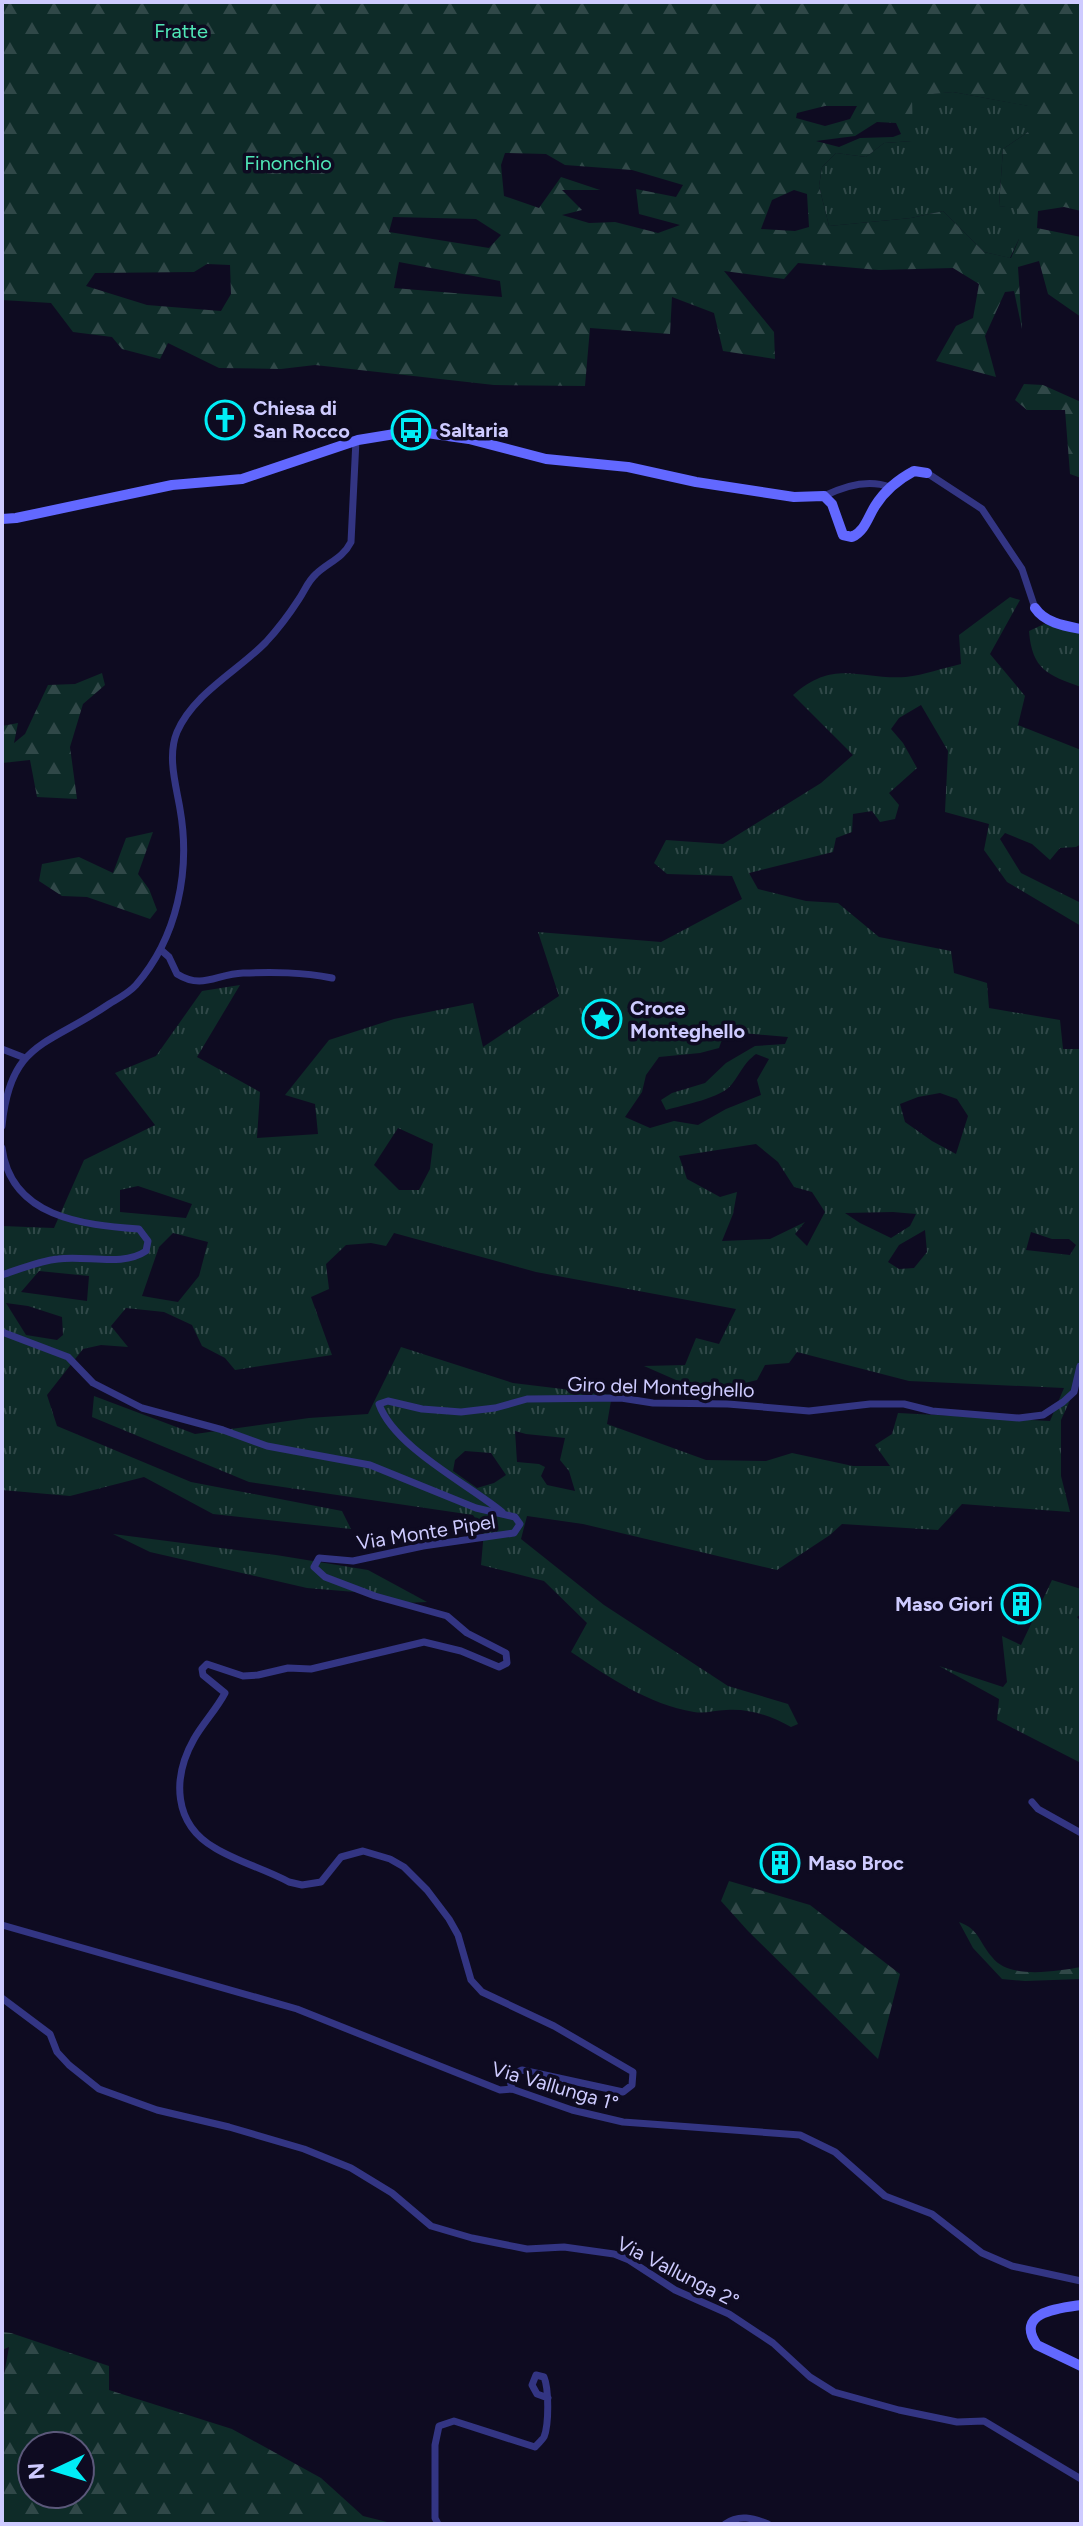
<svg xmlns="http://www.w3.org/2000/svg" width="1083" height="2526" font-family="Figtree,sans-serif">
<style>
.grass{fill:url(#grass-tufts);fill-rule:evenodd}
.forest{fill:url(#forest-firs);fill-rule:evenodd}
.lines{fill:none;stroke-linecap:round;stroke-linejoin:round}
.street{stroke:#333583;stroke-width:7}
.secondary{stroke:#6268ff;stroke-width:10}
.labels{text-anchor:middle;stroke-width:7;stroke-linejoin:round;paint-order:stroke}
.park-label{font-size:20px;fill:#50e6b7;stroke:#0e0b21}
.poi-label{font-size:20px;font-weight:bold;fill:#cecbff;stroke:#0e0b21;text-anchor:start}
.street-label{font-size:20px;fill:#cecbff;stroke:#0e0b21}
</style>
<defs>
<pattern id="grass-tufts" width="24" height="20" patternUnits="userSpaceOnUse" patternTransform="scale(2)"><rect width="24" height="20" fill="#0e2b28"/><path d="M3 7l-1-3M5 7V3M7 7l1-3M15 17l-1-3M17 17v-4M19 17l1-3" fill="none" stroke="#304848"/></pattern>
<pattern id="forest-firs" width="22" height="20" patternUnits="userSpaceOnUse" patternTransform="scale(2)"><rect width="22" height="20" fill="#0e2b28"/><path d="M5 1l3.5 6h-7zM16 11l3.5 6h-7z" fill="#304848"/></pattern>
</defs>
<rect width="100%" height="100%" fill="#0e0b21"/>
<g class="grass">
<path d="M953,92L1029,106L1028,132L1003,149L999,206L1019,208V239L1010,258L984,252L943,211L911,218L829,226L819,186L822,167L836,153L866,157L884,143L912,141V95Z"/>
<path d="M1010,597L1020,600L990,654L1025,696L1018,725L1081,750V844L1076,847L1060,848L1050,860L1032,844L1005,833L1000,839L1021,873L1081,903V926L1007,882L984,850L989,824L945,812L948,751L921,705L899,718L891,729L903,743L917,768L889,793L899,805L895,819L880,822L872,811L853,814L852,832L836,838L833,852L749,873L758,889L806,901L838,903L879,937L951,951L954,973L987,983L989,1008L1060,1020L1063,1049H1081V1376L1061,1420V1476L1070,1512L962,1504L938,1530L842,1524L830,1535L777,1570L583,1524L527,1516L521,1539L604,1605L728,1686L788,1704L798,1724L791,1727C771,1716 749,1708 726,1710C715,1710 705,1714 694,1712C648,1704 610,1678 571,1652L587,1623L544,1581L481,1565L484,1531L473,1515L249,1482L92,1417L94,1396L195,1434L309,1418L368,1414L401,1347L513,1383L612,1395L607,1424L706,1460L766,1461L792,1453L853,1466H890L875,1445L892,1434L898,1413L1050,1421L1064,1388L909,1381L797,1352L789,1363L765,1365L757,1380L725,1388L676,1380L644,1366L685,1365L696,1338L719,1344L736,1309L536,1272L394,1233L386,1246L371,1243L346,1245L326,1264L329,1289L311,1297L332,1355L235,1370L225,1358L202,1346L192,1325L164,1312L126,1308L111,1326L128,1347L101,1345L83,1349L47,1395L57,1426L191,1482L342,1511L351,1529L213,1514L144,1477L70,1496L2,1490V1226L54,1228L84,1160L155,1125L115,1073L156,1056L202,991L240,985L197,1057L260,1092L257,1138L318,1134L315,1104L285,1095L329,1040L394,1019L473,1003L483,1047L559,996L538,932L661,942L742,899L732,876L667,874L654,863L666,840L723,844L821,783L853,755L793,695C835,658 859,680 906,677C924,675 943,668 961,664L959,635ZM742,1033L788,1037L785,1044L755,1046L726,1063L705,1083L672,1093L661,1100L666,1110C683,1105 722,1098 732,1084C742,1071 743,1064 756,1054L769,1059L757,1080L761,1095L726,1109L698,1125L674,1121L650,1128L625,1117L642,1092L646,1075L659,1057L700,1053L719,1048L724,1034ZM940,1093L957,1099L968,1116L956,1154L932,1141L905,1122L900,1104L918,1097ZM398,1128L433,1144L430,1169L419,1190H399L374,1165ZM756,1144L778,1162L794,1187L812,1192L825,1212L807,1246L795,1234L805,1222L770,1239L722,1241L733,1214L737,1192L720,1197L687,1179L679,1156ZM138,1186L192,1204L186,1218L120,1212V1190ZM893,1212L916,1214L910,1226L891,1238L860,1223L845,1213ZM925,1230L927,1252L914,1268L899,1269L888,1262L899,1245ZM1031,1232L1052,1239H1069L1076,1245L1070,1255L1026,1250ZM173,1233L208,1242L199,1276L178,1302L142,1296L159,1247ZM39,1271L89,1276L87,1301L21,1292ZM6,1303L28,1306L62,1317L63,1335L57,1340L26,1335ZM515,1431L526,1434L565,1438L560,1460L569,1471L575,1491L547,1485L541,1476L545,1467L539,1464L517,1462ZM465,1451L491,1453L506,1475L494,1483L477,1488L453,1471L455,1460Z"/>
<path d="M1044,624L1081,633V687C1048,675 1032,670 1029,631Z"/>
<path d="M113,1534L276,1555L368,1570L427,1602L405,1603L379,1594L307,1588L150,1552Z"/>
<path d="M1052,1580L1081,1589V1614L1077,1617L1081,1622V1763L997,1720L999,1699L939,1666L1003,1687L1007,1682L1002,1636L1021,1645Z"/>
</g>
<g class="forest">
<path d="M2,2H1081V211L1064,207L1038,211L1037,228L1081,237V317L1048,294L1039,261L1018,267L1022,329L1014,291L1005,292L985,336L996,377L936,361L956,326L973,318L979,284L953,268L879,270L798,263L784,279L724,271L774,332L775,359L723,351L714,313L672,297L670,334L590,328L585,386L494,385L315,365L281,369L219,368L168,343L160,359L122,349L112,337L73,332L51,303L2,300ZM953,92L1028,106V132L1003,149L999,206L1019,209V239L1011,258L984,252L943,211L911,218L829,226L819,186L822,167L836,153L866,157L884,143L913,141L912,96ZM825,106H857L850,119L825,126L796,118L797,113ZM877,122L896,123L901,134L893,137L860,138L839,147L816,141L855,136ZM505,153L546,154L565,165L632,170L683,185L676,197L636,189L639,214L680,225L658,233L615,222L589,223L562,215L582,210L562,190H600L561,177L539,208L504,196L501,165ZM794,190L807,194L809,227L795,231L761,229L772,200ZM393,217L476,219L501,235L489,248L389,232ZM399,262L500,281L502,297L394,288ZM207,264L230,265L231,294L221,311L147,305L86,286L95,273L194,272Z"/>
<path d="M1024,384L1043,385L1081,402V478L1070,474L1065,410H1027L1015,400Z"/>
<path d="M102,673L105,685L83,704L70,747L77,799L37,797L30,760L2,763V726L18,723L14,743L25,734L48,685L75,684Z"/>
<path d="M153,832L138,874L149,889L157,910L150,919L87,897L62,896L39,881L42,864L79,857L113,873L126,838Z"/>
<path d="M729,1881L810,1905L900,1974L878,2059L748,1931L721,1901Z"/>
<path d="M959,1922C979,1929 979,1942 992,1957C1009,1980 1057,1971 1081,1967V1979L1025,1981L1002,1979L973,1948Z"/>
<path d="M2,2332L11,2333L109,2366V2390L232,2429L321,2478L363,2516L395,2524H2V2386L9,2347L2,2350ZM80,2446V2494H32V2446Z"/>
</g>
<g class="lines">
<g class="street">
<path d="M927,473L982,509L1022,569L1035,608"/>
<path d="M824,496C844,486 869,479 890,487"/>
<path d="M161,950L169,957L177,974C203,990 216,974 243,973C274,972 302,972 332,978"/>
<path d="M2,1049L25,1058"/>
<path d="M2,1126C10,1042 47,1046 106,1006C115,1000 128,994 136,985C177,938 191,871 180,809C176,785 167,756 177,732C194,693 238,671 266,642C278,629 290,613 299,599C305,590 308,581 316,574C329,562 343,558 351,542L356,440"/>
<path d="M2,1148C11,1217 82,1225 139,1229L148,1241L146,1251C123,1267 86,1255 58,1259C39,1261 20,1269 2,1275"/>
<path d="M2,1332L68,1357L93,1383L142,1408L223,1430L267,1446L370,1465L476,1508L515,1517L520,1524L514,1533L423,1546L353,1561L319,1558L314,1567L325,1577L375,1596L447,1616L467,1633L506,1653L507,1663L499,1667L461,1651L424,1642L311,1669L288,1668L258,1675L243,1676L207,1664L202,1669L203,1675L225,1693C216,1710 203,1723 194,1739C172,1778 173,1824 215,1848C238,1862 265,1869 289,1882L302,1885L321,1882L341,1857L363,1851L390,1859L404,1867L427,1890L449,1919L458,1935L471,1980L482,1992L554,2026L633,2072L632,2085L623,2092L522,2070L509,2076L512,2089"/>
<path d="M502,1512C468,1484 394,1447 379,1404L388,1401L422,1409L461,1412L495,1408L527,1399L621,1398L653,1403L728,1404L809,1411L870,1404H904L932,1411L1019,1418L1043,1415L1063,1402L1074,1392L1080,1366"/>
<path d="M1032,1802L1038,1809L1081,1833"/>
<path d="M2,1925L297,2009L500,2090L512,2089L572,2110L623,2122L800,2135L835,2152L885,2196L932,2214L982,2253L1012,2266L1081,2281"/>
<path d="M2,1998L50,2034L57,2052L69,2065L99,2089L157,2110L229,2127L304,2149L351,2168L392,2193L431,2226L472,2238L527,2249L564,2247L614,2254L629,2260L675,2290L729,2314L773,2343L810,2377L834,2392L899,2410L957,2422L984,2421L1081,2479"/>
<path d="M438,2524L435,2518V2445L439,2426L454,2421L535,2447C536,2446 544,2438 544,2437C549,2424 549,2389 544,2377L536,2375L532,2385L537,2394L548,2398"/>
<path d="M725,2524C739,2514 753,2518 768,2524"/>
</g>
<g class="secondary">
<path d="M2,519L16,518L172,485L242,479L358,440L413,431L469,439L546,459L628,467L696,482L794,497L824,496L832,504L843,535L852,537C865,531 868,517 875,506C885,490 897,480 914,471L927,473"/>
<path d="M1035,608C1045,623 1065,626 1081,629"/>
<path d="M1081,2305C1060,2308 1014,2312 1037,2345L1081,2366"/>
</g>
</g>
<defs>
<g id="church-ring" transform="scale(2)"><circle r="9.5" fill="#0e0b21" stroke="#00edf6" stroke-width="1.5"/><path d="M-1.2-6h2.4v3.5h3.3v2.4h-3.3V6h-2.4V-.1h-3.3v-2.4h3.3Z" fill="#00edf6"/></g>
<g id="bus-ring" transform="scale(2)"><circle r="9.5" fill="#0e0b21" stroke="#00edf6" stroke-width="1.5"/><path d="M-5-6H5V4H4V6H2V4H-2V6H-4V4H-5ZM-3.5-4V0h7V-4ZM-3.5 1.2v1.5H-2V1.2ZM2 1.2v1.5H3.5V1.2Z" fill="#00edf6"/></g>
<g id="sight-ring" transform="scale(2)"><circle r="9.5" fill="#0e0b21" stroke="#00edf6" stroke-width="1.5"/><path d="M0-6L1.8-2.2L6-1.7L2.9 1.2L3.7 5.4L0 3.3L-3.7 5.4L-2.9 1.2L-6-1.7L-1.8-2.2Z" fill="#00edf6"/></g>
<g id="building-ring" transform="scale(2)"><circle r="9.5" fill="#0e0b21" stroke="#00edf6" stroke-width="1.5"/><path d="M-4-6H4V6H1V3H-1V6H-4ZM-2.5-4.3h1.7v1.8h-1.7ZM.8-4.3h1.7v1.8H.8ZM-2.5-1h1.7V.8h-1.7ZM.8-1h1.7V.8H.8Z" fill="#00edf6"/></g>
</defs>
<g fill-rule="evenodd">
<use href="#church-ring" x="225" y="420"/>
<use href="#bus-ring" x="411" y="430"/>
<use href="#sight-ring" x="602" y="1019"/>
<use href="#building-ring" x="1021" y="1604"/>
<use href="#building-ring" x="780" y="1863"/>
</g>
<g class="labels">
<g class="park-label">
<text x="181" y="38">Fratte</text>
<text x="288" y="170">Finonchio</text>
</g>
<g class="poi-label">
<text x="253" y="415">Chiesa di<tspan x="253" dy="23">San Rocco</tspan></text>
<text x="439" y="437">Saltaria</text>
<text x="630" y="1015">Croce<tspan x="630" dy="23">Monteghello</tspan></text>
<text x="993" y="1611" text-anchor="end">Maso Giori</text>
<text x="808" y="1870">Maso Broc</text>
</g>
<g class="street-label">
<text transform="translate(661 1387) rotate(2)" y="7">Giro del Monteghello</text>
<text transform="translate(426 1532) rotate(-9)" y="7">Via Monte Pipel</text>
<text transform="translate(555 2086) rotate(16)" y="7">Via Vallunga 1°</text>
<text transform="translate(678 2272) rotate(27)" y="7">Via Vallunga 2°</text>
</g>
</g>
<rect width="1083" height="2526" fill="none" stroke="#cecbff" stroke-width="8"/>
<g transform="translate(56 2470) rotate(266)"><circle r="38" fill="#0e0b21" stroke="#5b587a" stroke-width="2"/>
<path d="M0-6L14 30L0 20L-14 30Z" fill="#00edf6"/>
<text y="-12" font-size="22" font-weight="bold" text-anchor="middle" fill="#cecbff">N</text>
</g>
</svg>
